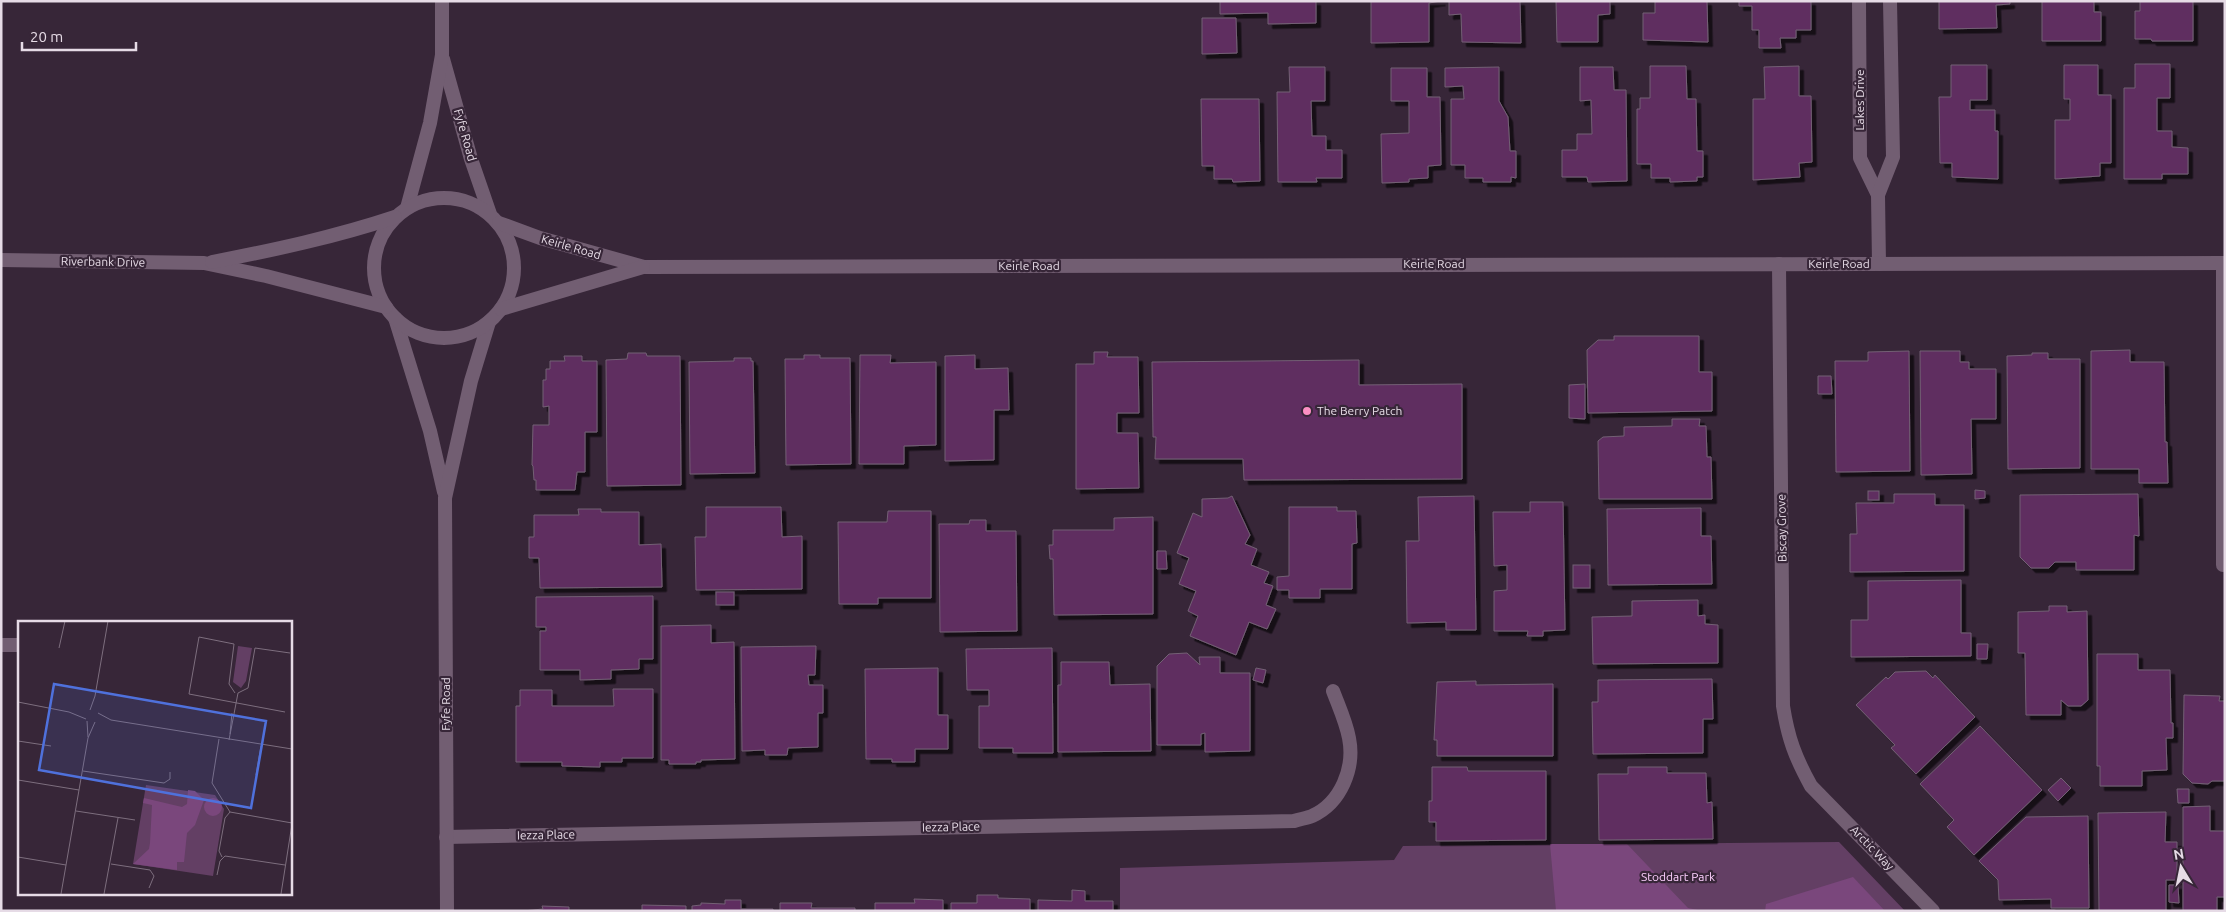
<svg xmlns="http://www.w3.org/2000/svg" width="2226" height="912" font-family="Ubuntu,sans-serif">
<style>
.green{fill:#633f64}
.forest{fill:#7a477c}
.building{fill:#5f2d61;stroke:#736074;filter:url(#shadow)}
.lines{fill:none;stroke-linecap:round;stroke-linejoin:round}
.minor{stroke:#725e72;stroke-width:14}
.tertiary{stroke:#725e72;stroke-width:14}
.poi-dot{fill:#fc8fc3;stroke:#372638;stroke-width:2}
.labels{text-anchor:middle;stroke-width:4.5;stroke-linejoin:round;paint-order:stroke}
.street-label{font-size:12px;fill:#e6dbe6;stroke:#372638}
.poi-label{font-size:12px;fill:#e6dbe6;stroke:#372638;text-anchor:start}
.park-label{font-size:12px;fill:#fed0ff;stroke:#372638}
.inset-road{fill:none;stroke:#7d6e7e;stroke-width:1}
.view{fill:#4f71dc;fill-opacity:0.15;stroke:#4f71dc;stroke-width:2.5}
.inset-edge{fill:none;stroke:#e6dbe6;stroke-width:2.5}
</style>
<defs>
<filter id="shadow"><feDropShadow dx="4.5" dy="4.5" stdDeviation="0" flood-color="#0009"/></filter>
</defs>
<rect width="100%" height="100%" fill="#372638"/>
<path class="green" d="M1839,842L1905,911H1120V868L1394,860L1403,846Z"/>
<g class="forest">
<path d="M1550,844H1627L1688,908L1703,911H1556Z"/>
<path d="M1853,877L1885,911H1765L1766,904Z"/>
</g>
<g class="building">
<path d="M1220,1H1316V23L1268,24V13L1220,14Z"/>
<path d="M1371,1H1441L1429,3V42L1371,43Z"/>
<path d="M1449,1H1520L1521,43L1462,42L1461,14L1449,15Z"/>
<path d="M1556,1H1610V14L1598,15V42H1557Z"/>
<path d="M1655,1H1707L1708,42L1643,40V13H1655Z"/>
<path d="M1739,1H1811V30H1796V38H1780L1781,48H1759V30H1752V6H1739Z"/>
<path d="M1939,1H2010V4L1996,5L1997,28L1939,29Z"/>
<path d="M2042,1H2094V12H2101V41H2042Z"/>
<path d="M2140,1H2193V41H2152L2151,39H2135V11H2140Z"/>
<path d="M1202,18H1236L1237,53L1202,54Z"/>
<path d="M2135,64H2170V98H2157V131H2172V147L2188,148V174H2162V179H2124V88H2135Z"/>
<path d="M1951,65H1987V100H1970V110H1995V131H1998V179L1952,177V163H1940L1939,97H1951Z"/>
<path d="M2064,65H2098V95H2111V163H2100V176L2055,179V120H2070V99H2064Z"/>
<path d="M1650,66H1686L1687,99H1696L1697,151H1703V177H1697V181L1670,182V178H1651V164H1637V109H1640V98H1650Z"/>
<path d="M1799,66V96H1811L1812,162L1799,163L1800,177L1753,180V99H1765L1764,67Z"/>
<path d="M1289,67H1325V101H1311L1312,136H1326V150H1342V178H1316L1317,182H1278L1277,92H1290Z"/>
<path d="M1499,67V101L1508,117L1510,151H1516V178L1511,177V182H1483V178H1465V165H1451V99H1464L1463,86L1445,87V68Z"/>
<path d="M1580,67H1613L1614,90H1626L1627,181L1588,182L1587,177H1562V150H1577V134H1592L1591,100L1580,101Z"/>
<path d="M1391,68H1427V97H1440L1441,165L1428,166V178L1409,179V182L1382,183L1381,134L1409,133V101H1391Z"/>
<path d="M1201,99H1259L1260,181L1233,182L1232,179H1214V166H1202Z"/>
<path d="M1614,336H1699V372H1712V411L1588,413L1587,350L1598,340H1614Z"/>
<path d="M2130,350V362H2164L2165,442H2167L2168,483H2139V469H2091V351Z"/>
<path d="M1909,351L1910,471L1836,472L1835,361H1868V352Z"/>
<path d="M1920,351H1960V362H1969V369H1996V419H1971L1972,474L1921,475Z"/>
<path d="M1094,352H1108L1107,357H1138L1139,413H1117V433H1138L1139,488L1076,489V364H1094Z"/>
<path d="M628,353H646L647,356H680L681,485L607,486L606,360L627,359Z"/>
<path d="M2032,353H2048V359H2080V468L2008,469L2007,356L2032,355Z"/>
<path d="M804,355H820V358H850L851,464L786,465L785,359H804Z"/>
<path d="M860,355H891L890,363L936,362V445L904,446V464H859Z"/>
<path d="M975,355V369L1008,368L1009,410H994V460L945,461V356Z"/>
<path d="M564,356H582V361H597V432H585V472H577L575,490H536V480H534L533,466L532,465L533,425H549V406L543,407V380H546V369H550V361H565Z"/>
<path d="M734,358H751V361H753L755,473L690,474L689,362L734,361Z"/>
<path d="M1359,360V385L1462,384V479L1244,480L1243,459H1155L1156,437H1153L1152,362Z"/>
<path d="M1818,376H1831L1832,394H1818Z"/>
<path d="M1585,384V419L1569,418V385Z"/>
<path d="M1672,419H1700L1699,426H1706L1707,457H1711L1712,499H1599L1598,441L1603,437L1624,436V427L1672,426Z"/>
<path d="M1975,490L1985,491V498L1975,499Z"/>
<rect x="1868" y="491" width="11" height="9"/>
<path d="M1894,494H1935V505H1964V571L1850,572V534H1857L1856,503H1894Z"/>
<path d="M2138,494L2139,536L2134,535V570H2076V562H2055L2049,568H2031L2020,557V495Z"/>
<path d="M1232,496L1250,535L1245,544L1257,549L1251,565L1269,572L1264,583L1273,586L1266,605L1276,609L1267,629L1249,622L1236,655L1190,636L1198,616L1188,611L1196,591L1179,584L1189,558L1177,553L1193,513L1202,517V499L1228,498Z"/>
<path d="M1474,496L1476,630H1446V622L1407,623L1406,541H1419L1418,497Z"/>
<path d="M1530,502H1563L1565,630L1543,631V636H1527L1528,631H1494V591L1507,590V565L1494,566L1493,512H1530Z"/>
<path d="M706,507H781L782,537L802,536V589L696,590L695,537H706Z"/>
<path d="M1289,507H1337V511H1356L1357,543L1352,544V589H1320V598H1289V590H1277V577L1289,576Z"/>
<path d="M1701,508V536H1711L1712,584L1608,585L1607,509Z"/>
<path d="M578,509H601V512H639V545L661,544L662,587L540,588L539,558H529V537H534V515H579Z"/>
<path d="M888,511H931V598H878V604H839L838,522H887Z"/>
<path d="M1153,517V614L1054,615L1053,559H1050L1049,545H1053V530H1114V518Z"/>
<path d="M970,520H986V531H1016L1017,631L940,632L939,524H969Z"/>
<path d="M1157,551H1166L1167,569H1157Z"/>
<rect x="1573" y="565" width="17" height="23"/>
<path d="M1961,580V633H1971V656L1851,657V620H1868V581Z"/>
<rect x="716" y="592" width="18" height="13"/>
<path d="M653,596V659H639V669L611,670V679L580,680V670H540V631H546V627H536V597Z"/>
<path d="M1698,600V616L1705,615V624L1718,625V663L1593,664L1592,617L1632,616V601Z"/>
<path d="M2049,606H2067V612L2087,611L2088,700L2081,706H2068L2061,700V715H2026L2025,653H2018V612L2049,611Z"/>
<path d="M711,625V643L734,642L735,759L701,760V762H696V764H669V760H661V626Z"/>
<path d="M1977,644H1988L1987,659H1977Z"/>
<path d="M816,646L815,675H808L809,685H823V713H818V747L788,748L787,755H765V750L742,751L741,647Z"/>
<path d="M1052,648L1053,753H1013V748H979V706H989V690H967L966,649Z"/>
<path d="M1187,653L1200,665L1199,657H1220V673H1250V751L1205,752V733L1201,734V745H1157V666L1169,654Z"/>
<path d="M2097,654H2138V670H2170L2171,723H2173V738H2166L2167,770L2142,771V786H2100V766H2097Z"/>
<path d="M1061,662H1109L1110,685L1150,684L1151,751L1058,752V685H1061Z"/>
<path d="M938,668V715H948V749H915V762H892V759H866L865,669Z"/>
<path d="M1256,668L1266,670L1263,683L1253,680Z"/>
<path d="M1926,671L1933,678L1935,675L1975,717L1916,774L1891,748L1895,745L1856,705L1886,677L1888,679L1895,672Z"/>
<path d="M1712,679L1713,719H1703V753L1593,754L1592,702H1598V680Z"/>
<path d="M1476,681V685L1553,684V756H1437V740H1434L1437,682Z"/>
<path d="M613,689H653V758H622V762H600V767L562,766V762H516V706H520V690H552V706H614Z"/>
<path d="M2184,695L2220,696L2219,701H2225V781H2212L2208,784L2192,783L2183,774Z"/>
<path d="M1980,726L2042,790L1974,855L1947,827L1954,820L1920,784Z"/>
<path d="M1432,767H1467L1468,771H1546V840L1436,841V822H1429V801H1432Z"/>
<path d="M1628,767H1667V773H1706L1707,803L1712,802L1713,839L1599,840L1598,774H1628Z"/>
<path d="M2061,778L2071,788L2058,801L2048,790Z"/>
<path d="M2177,789H2189V803H2178Z"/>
<path d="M2210,806V831H2225V897H2217V911H2183V807Z"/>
<path d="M2166,812L2165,842H2177V880H2166V911H2099L2098,813Z"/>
<path d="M2088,816L2089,908H2051V899L1999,900L1998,880L1979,861L2026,817Z"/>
<path d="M2169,885H2178L2179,903L2169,902Z"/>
<path d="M1072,890L1085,891V901H1113V911H1038V900L1072,901Z"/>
<path d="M977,895H998V898L1030,899V911H951V903H977Z"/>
<path d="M914,899L943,900V911H875V903H915Z"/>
<path d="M725,900H741V909H773V911H692V906L701,905V903L725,904Z"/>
<path d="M780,903H812L811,908H855V911H780Z"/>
<path d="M642,905L686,906V911H607H642Z"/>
<path d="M542,906L569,907V911H523L543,909Z"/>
</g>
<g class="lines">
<g class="minor">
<path d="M1859,1L1860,158L1878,195"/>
<path d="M443,59L471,159L490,214"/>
<path d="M407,208L430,123L442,55V1"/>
<path d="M2223,263V565"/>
<path d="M1779,264L1783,706C1788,738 1795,757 1811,786L1933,911"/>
<path d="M1879,264L1878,195L1893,157L1890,1"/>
<path d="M395,318L430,431L444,492"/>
<path d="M1,645H19"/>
<path d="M446,837L1294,821C1300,819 1307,818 1312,816C1341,803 1355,768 1349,738C1346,722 1339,707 1333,691"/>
<path d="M447,911L445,498L471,381L489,322"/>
</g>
<g class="tertiary">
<circle cx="444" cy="268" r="70"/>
<path d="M499,223L540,238L644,267L2225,263"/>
<path d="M1,260L204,263L266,276L386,307"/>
<path d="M212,262C274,250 335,237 395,217"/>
<path d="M501,309L643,267"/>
</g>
</g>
<circle class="poi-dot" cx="1307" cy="411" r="5"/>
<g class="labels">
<g class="street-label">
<text transform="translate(1860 100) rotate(-90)" y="4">Lakes Drive</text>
<text transform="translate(465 135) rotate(74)" y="4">Fyfe Road</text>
<text transform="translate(571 247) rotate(16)" y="4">Keirle Road</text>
<text transform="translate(103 262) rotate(1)" y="4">Riverbank Drive</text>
<text x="1434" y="268">Keirle Road</text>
<text x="1839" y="268">Keirle Road</text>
<text x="1029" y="270">Keirle Road</text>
<text transform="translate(1782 528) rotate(-91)" y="4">Biscay Grove</text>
<text transform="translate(446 704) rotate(-90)" y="4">Fyfe Road</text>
<text transform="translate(951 827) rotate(-1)" y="4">Iezza Place</text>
<text transform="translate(546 835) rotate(-1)" y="4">Iezza Place</text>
<text transform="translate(1872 848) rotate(46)" y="4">Arctic Way</text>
</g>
<g class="poi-label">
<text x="1317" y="415">The Berry Patch</text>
</g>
<g class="park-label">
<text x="1678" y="881">Stoddart Park</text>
</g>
</g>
<g transform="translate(18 621)">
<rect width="274" height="274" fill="#372638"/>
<path d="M220,25L234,27L228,60L223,67L215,61ZM128,164L197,174L206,188L195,255L115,243Z" fill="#633f64"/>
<path d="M170,169L177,170L186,179L177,204L169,212L166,241H159V249L115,243L131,228L132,222L134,184L125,182L126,177L164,186L169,183ZM186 186a9 9 0 1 1 18 0a9 9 0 1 1-18 0Z" fill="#7a477c"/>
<path class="inset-road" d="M41,27L47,0M217,72L211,63L216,23L181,16L171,73L267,91M220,72L230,67L237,27L272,32M0,81L51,91L68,98M72,89L77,75L90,0M80,92L93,99L274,128M69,100L70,116M212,113L214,92M201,118L194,162L212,191M211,119L220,72M0,120L33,125M65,150L146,162L152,158V151M238,154L243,125M0,159L61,169M58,190L117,199M212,191L274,202M0,236L48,244M204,236L201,230L207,197L212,191M93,243L132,249L136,255L131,267M199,254L202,240L207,235L267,244M43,273L70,117L77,101M86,273L100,197M263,273L274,203"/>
<path class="view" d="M36,63L248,100L233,187L21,149Z"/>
<rect width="274" height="274" class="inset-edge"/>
</g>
<rect width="2226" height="912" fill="none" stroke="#e6dbe6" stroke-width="5"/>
<g transform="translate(2181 867) rotate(350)" stroke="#372638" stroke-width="4" paint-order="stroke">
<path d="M0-4L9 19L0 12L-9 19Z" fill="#e6dbe6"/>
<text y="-8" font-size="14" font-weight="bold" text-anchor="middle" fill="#e6dbe6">N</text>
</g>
<path d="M22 42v8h114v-8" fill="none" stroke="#e6dbe6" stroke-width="2.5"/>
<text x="30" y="42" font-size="15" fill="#e6dbe6" stroke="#372638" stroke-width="4" paint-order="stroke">20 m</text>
</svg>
